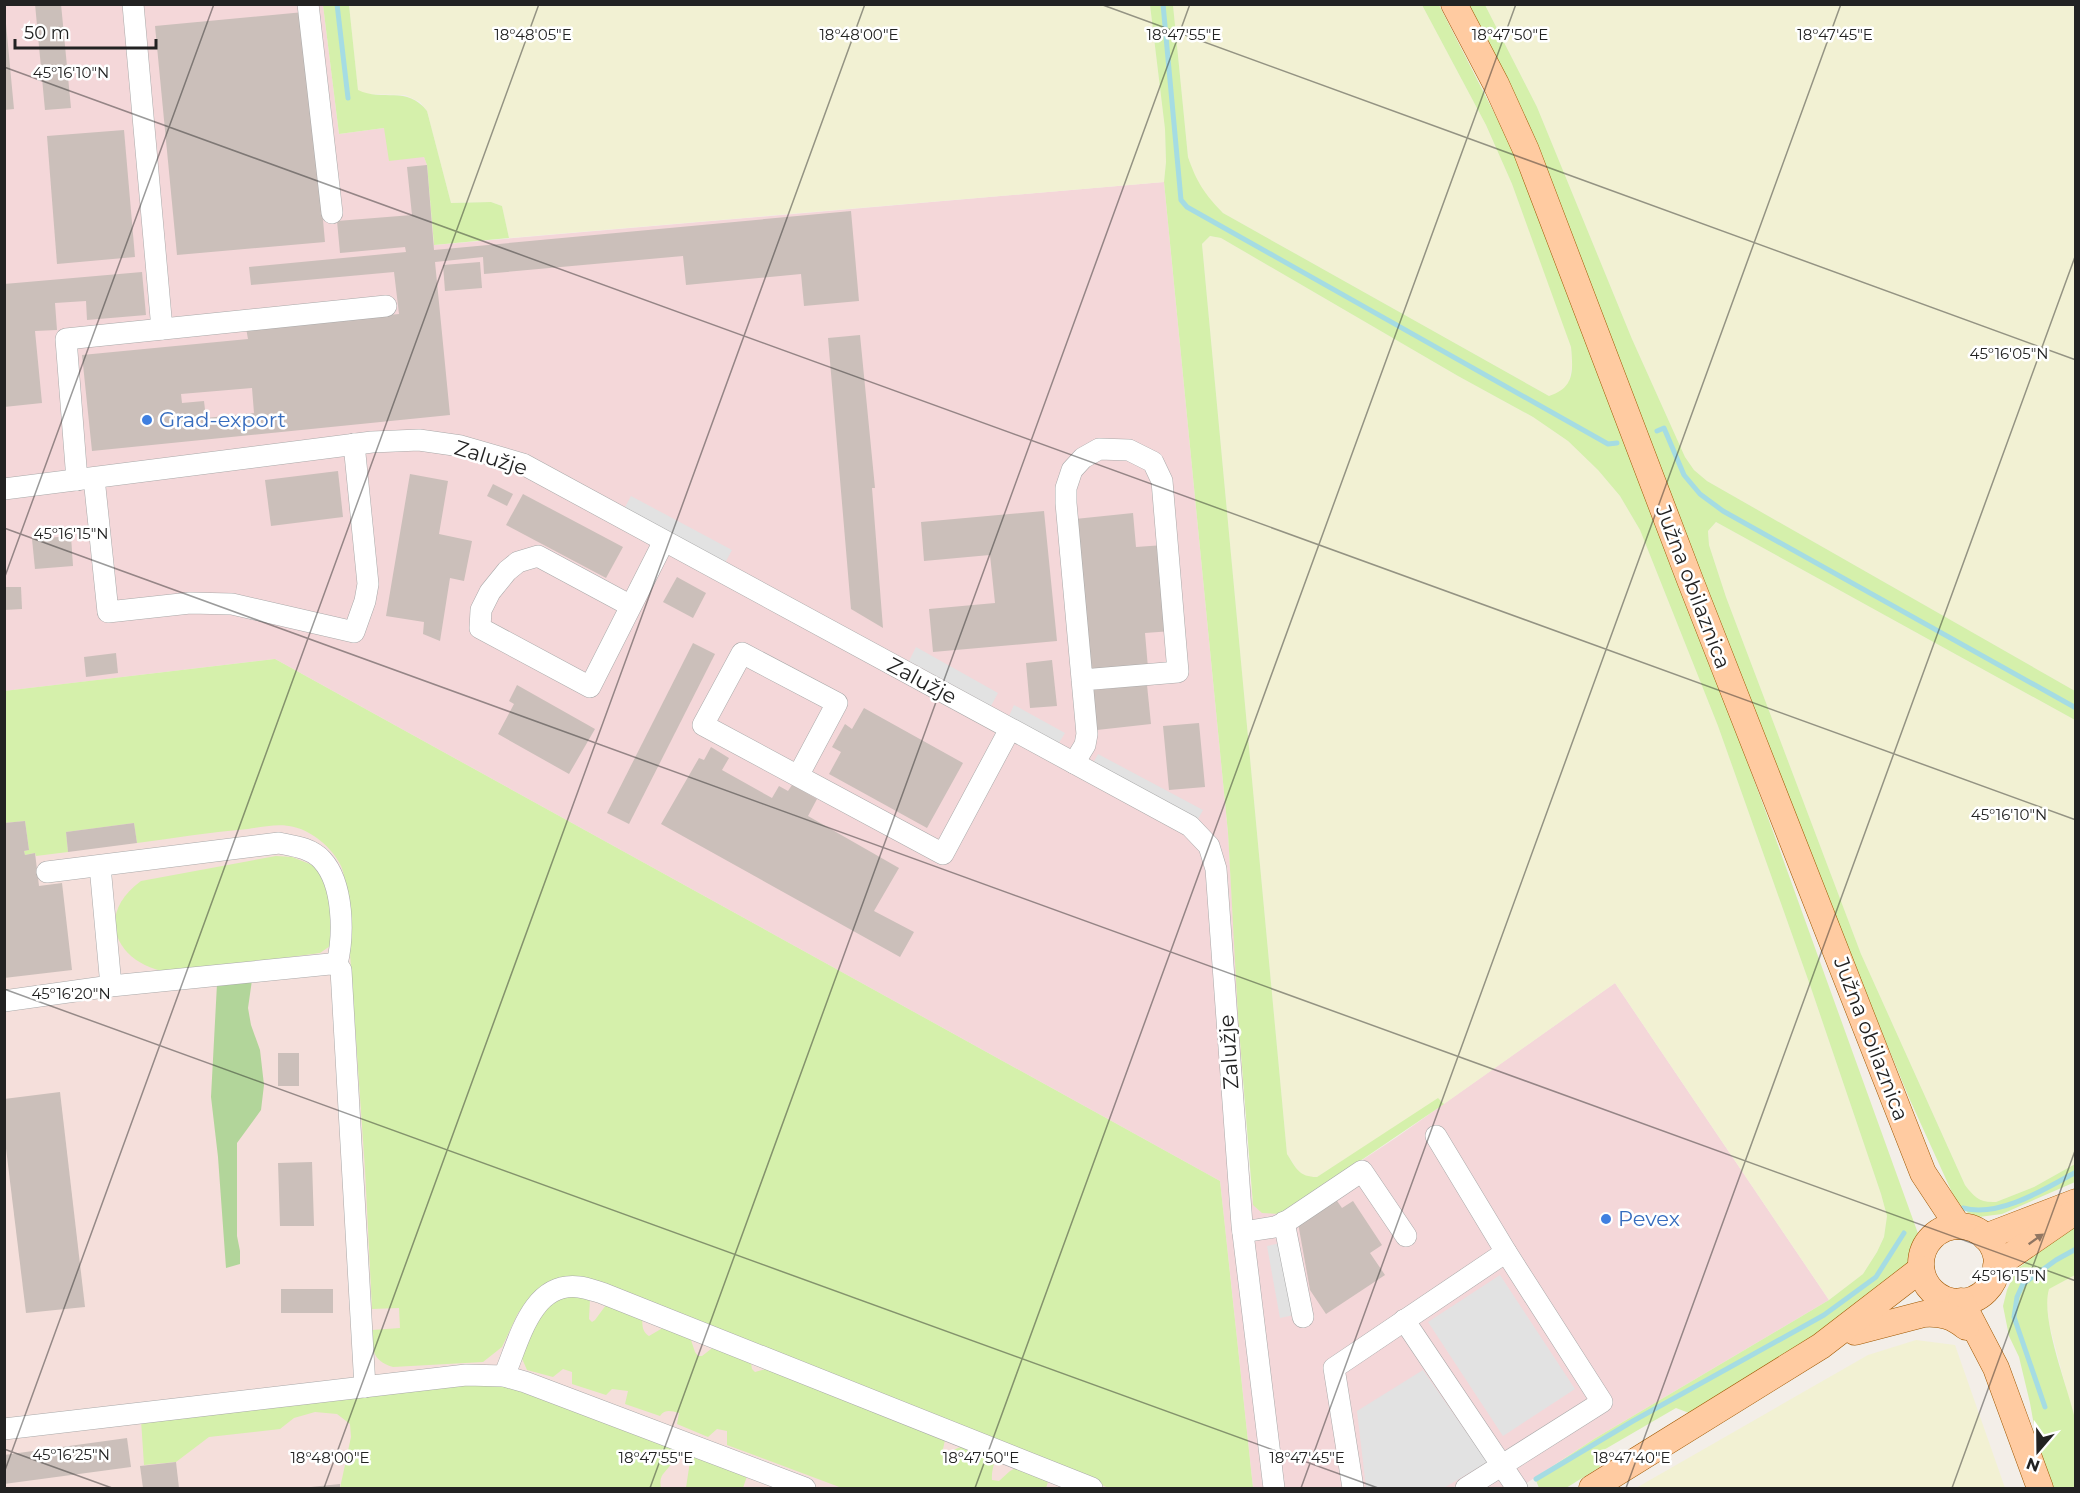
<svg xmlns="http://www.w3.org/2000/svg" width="2080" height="1493" font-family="Montserrat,sans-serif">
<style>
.commercial{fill:#f4d7d9}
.military{fill:#f5dfdb}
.farmland{fill:#f2f1d3}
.grass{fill:#d5f0ab}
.forest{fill:#b2d59a}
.parking{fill:#e2e2e2}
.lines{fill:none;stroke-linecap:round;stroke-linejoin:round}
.stream{stroke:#a5dce3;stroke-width:5}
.building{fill:#cbbfba;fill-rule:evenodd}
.minor-casing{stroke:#a9a9a9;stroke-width:22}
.major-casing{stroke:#a05800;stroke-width:27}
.minor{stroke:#fff;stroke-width:21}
.major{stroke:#ffcba1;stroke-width:26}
.oneway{fill:#907662}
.ticks{fill:none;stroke:#222;stroke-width:1.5;stroke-opacity:0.45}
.shop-dot{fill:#3f7fe0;stroke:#fff;stroke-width:2}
.labels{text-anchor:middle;stroke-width:5;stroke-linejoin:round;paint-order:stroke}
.shop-label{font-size:21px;fill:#366cbe;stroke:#fff;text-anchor:start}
.street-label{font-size:21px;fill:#222;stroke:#fff}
.ticks-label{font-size:15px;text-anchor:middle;fill:#222;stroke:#fff;stroke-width:5;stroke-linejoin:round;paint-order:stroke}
</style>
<rect width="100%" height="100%" fill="#f3eee8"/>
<path class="commercial" d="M4,5H323L339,134L384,128L424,157L427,165L434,245L1164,182L1228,833L1247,1153L1253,1205L1296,1204L1397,1137L1615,983L1829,1300L1594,1439L1519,1488H1253L1220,1181L275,659L5,691Z"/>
<path class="military" d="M275,659L1220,1181L1253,1488H5L4,691Z"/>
<g class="farmland">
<path d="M349,5H1150L1165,129L1166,162L1164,182L509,238L502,206L491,202L451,203L427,111L420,102L405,95L365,94L358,91Z"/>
<path d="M1173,5H1422L1486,125L1512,184L1563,323L1571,347L1572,365L1569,383L1562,392L1549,396L1223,213L1205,195L1195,178L1188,157Z"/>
<path d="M1485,5H2075V691L1707,481L1694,470L1685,457L1632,339L1537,107Z"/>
<path d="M1210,236L1221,238L1458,376L1533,417L1568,441L1598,470L1620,496L1640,530L1718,726L1811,988L1881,1194L1887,1216L1884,1237L1877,1252L1863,1274L1829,1300L1615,983L1444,1104L1438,1099L1317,1177H1306L1298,1171L1287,1154L1202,244Z"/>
<path d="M1716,522L2075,720V1164L2034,1187L1996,1202H1989L1979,1201L1972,1195L1965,1185L1861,954L1726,597L1709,545L1708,531Z"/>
<path d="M2075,1275V1422L2049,1323L2046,1297L2048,1289Z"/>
<path d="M1916,1340L1955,1345L2005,1488H1636L1868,1355Z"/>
</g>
<g class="grass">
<path d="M323,5H349L358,90C383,102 407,85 427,111L451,203L491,202L502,206L509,238L434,245L427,165L424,157L389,161L384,128L339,134Z"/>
<path d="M1150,5H1173L1188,157C1197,183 1204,193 1223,213L1549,396C1575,388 1573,370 1571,347L1512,184L1486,125L1422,5H1439L1505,134L1529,188L1610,390L1775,837L1920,1239L1918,1253L1908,1266L1775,1364L1689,1413L1676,1408L1595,1455L1600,1467L1566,1488H1539L1535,1478L1594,1439L1829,1300L1863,1274L1877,1252L1884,1237L1887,1216L1881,1194L1811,988L1718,726L1640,530L1620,496L1598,470L1568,441L1533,417L1458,376L1221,238L1210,236L1202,244L1287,1154C1296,1168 1299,1177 1317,1177L1438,1098L1444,1104L1282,1214L1262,1213L1253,1205L1238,1016L1228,833L1164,182L1166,162L1165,129Z"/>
<path d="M1463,5H1485L1537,107L1632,339L1685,457L1694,470L1707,481L2075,691V720L1716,522L1708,531L1709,545L1726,597L1861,954L1965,1185C1974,1197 1980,1203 1996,1202L2034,1187L2075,1164V1182L2002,1214L1979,1217L1968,1213L1955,1199L1910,1100L1774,771Z"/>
<path d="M275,659L1220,1181L1253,1488H1109L597,1284L534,1295L518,1313L502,1347L483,1362L393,1367C371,1360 373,1350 372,1330L400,1328L399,1308L372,1309L365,1169L346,896C345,885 345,873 340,864C332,848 312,831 294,827C279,823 263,827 248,829C211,832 174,838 137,843L134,823L66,832L68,852L36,856L35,853L25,855L24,851L29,850L25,821L5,823L4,691Z"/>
<path d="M276,856L292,857L315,866L334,897L333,944L320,953L174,973C119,968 91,917 141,881Z"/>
<path d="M2075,1225V1275L2049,1289C2040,1319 2068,1387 2075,1419C2079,1439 2075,1468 2075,1488H2047L2043,1476L2030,1403L2019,1357L2009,1336L2003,1306L2007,1290L2016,1270Z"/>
<path d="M560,1291L590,1299L589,1319L592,1322L595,1320L606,1305L643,1314C642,1322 641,1331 649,1336L666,1326L690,1337L695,1352L698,1356H702L720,1342L751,1363L752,1369L755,1372L766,1369L945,1440L943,1449L946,1453L970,1443L995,1452C996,1462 991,1469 992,1480L999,1481L1010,1471L1021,1465L1048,1482L1046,1488H842L727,1445V1431L717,1429L708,1437L677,1424L679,1413C671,1411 665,1409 660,1416L625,1404L628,1391L612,1389L606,1395L572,1384V1372L563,1369L553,1377L527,1370L520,1354L521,1342Z"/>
<path d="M447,1383L515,1387L673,1442C673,1449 674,1455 672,1462C667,1473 658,1473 661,1488H340L351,1437L350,1424L337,1414L315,1412L294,1418L280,1429L209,1437L176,1462L144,1465L141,1420Z"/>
<path d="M699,1453L748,1473L743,1488H686L690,1461Z"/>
</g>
<path class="forest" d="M252,980L248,1008L251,1025L260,1050L264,1085L261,1110L237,1143V1236L240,1251V1264L226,1268L218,1157L211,1097L217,984Z"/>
<g class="parking">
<path d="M631,496L732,550L725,563L624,509Z"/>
<path d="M916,647L998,693L991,706L909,661Z"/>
<path d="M1014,705L1065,733L1059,743L1009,716Z"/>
<path d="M1098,754L1203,810L1197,821L1092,765Z"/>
<path d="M1281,1243L1294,1315L1280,1318L1267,1246Z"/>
<path d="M1500,1275L1575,1389L1503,1436L1428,1322Z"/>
<path d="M1423,1370L1487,1462L1444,1488H1366L1357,1411Z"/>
</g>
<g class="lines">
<g class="stream">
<path d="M337,4L348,98"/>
<path d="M1163,4L1181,200L1187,207L1608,444L1617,443"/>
<path d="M1657,431L1664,428L1684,475L1700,494L1723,511L2076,708"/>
<path d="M1963,1208C1999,1218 2045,1189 2076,1172"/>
<path d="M2045,1407L2014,1317L2017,1297L2023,1284L2056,1260L2076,1249"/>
<path d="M1536,1479L1633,1421L1824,1315L1876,1277L1904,1233"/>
</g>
</g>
<g class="building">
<path d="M35,4H61L71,108L45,110Z"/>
<path d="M304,12L325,242L177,255L155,26Z"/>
<path d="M4,24H6L14,109L4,110Z"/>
<path d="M124,130L135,257L57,264L47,136Z"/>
<path d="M427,165L434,250L851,211L859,301L804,306L801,274L686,285L683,256L484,274L483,257L435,262L450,415L92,451L82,355L248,339L246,328L399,314L394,272L251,285L249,267L406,252L405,247L340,253L337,221L412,215L407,167ZM252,388L254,413L206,418L204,401L182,403L181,394Z"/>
<path d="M480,262L482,288L445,291L443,265Z"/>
<path d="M142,272L146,315L87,320L86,301L55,303L57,330L35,331L42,403L4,407V284Z"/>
<path d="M860,335L875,488H872L883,628L851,609L828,338Z"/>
<path d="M338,471L343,517L271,526L265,480Z"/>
<path d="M410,474L448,481L439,534L472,541L464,581L450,578L440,641L423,634L424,622L386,616Z"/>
<path d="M493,484L513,494L507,506L487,496Z"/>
<path d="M523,494L623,547L606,578L506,525Z"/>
<path d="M1044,511L1057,641L933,652L929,609L995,603L990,555L924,561L921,522Z"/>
<path d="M1133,513L1136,547L1164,545L1172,631L1145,633L1148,668L1090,674L1075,519Z"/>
<path d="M71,536L73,566L35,569L32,539Z"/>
<path d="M677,577L706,593L693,618L663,602Z"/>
<path d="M4,587H21L22,609L4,610Z"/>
<path d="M693,643L715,654L629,824L607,813Z"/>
<path d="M116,653L118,673L86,677L84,657Z"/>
<path d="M1052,660L1057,706L1030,708L1026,663Z"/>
<path d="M517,685L595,729L569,774L498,734L514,704L509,701Z"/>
<path d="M1147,685L1151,724L1097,730L1093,690Z"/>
<path d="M864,708L963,763L927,828L829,774L841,752L832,747L845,724L852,729Z"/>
<path d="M1199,723L1205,787L1169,790L1163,726Z"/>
<path d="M711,747L729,758L722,770L772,798L779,786L788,791L792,785L817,799L808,816L899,868L874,911L914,932L900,957L661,824L699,758L704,760Z"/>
<path d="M25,821L29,850L24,851L25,855L35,853L39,886L62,883L72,970L4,978V823Z"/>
<path d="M134,823L137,843L68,852L66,832Z"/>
<rect x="278" y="1053" width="21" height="33"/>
<path d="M60,1092L85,1307L26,1313L4,1132V1099Z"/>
<path d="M312,1162L314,1226H280L278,1163Z"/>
<path d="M1335,1198L1342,1208L1353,1201L1382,1245L1370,1253L1385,1275L1326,1314L1310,1290L1298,1223Z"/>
<rect x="281" y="1289" width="52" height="24"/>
<path d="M127,1438L131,1467L4,1484V1455Z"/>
<path d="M176,1462L179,1488H143L140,1466Z"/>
<path d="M340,1484V1488H311V1487Z"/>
</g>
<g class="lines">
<g class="minor-casing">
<g id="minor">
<path d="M133,4L162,329"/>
<path d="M308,4L332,213"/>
<path d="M94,478L108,612L190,603L232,604L354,632L365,601L368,584L354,444"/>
<path d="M77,480L66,339L386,306"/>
<path d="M4,489L372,442L419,440L461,446L523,464L1190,826L1209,846L1216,869L1242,1225L1274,1488"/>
<path d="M631,606L538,556L518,562L507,571L490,592L481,610L480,628L590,687L664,541"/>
<path d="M1074,763L1085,745L1087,734L1066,503V488L1072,470L1083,458L1099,449L1129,450L1153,462L1162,481L1178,672L1082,680"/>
<path d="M798,776L837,703L742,653L703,725L943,854L1010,729"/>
<path d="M100,866L111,986"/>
<path d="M47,872L279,843C294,846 311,848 322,860C344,884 344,935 337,964"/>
<path d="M4,1001L111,986L330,964H337L341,970L365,1387"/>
<path d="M1436,1136L1506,1252L1602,1402L1466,1488"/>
<path d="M1284,1222L1303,1317"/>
<path d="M1243,1232L1275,1227L1286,1222L1362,1171L1406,1236"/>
<path d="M1404,1320L1517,1488"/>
<path d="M504,1376C519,1342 531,1281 579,1287C587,1288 595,1291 602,1293L1092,1488"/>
<path d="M4,1429L466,1375L504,1376L525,1382L805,1488"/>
<path d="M1353,1488L1334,1368L1506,1252"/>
</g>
</g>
<g class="major-casing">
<g id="major">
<path d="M1454,4L1496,84L1526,150L1690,580L1923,1173L1958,1226"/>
<circle cx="1959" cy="1264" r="38"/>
<path d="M1985,1237L2076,1202"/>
<path d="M1996,1266L2070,1215"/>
<path d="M1961,1301L1996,1368L2040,1488"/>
<path d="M1855,1332L1924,1314C1942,1313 1953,1316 1966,1327"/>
<path d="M1592,1488L1821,1346L1921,1269"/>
</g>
</g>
<use href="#minor" class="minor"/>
<use href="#major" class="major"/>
</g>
<defs><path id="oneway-solid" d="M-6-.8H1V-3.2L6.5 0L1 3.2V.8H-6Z" transform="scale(1.5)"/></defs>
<use class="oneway" href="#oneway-solid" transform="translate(2036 1239) rotate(-35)"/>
<path class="ticks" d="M1100,4L2076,360M4,67L2076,820M4,528L2076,1281M4,579L214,4M4,989L1378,1488M4,1449L112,1488M4,1473L539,4M324,1488L865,4M650,1488L1190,4M975,1488L1516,4M1301,1488L1841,4M1626,1488L2076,254M1952,1488L2076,1148"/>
<g class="shop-dot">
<circle cx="147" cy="420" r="6"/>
<circle cx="1606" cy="1219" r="6"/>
</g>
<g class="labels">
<g class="shop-label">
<text x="159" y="427">Grad-export</text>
<text x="1618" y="1226">Pevex</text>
</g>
<g class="street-label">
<text transform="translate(491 458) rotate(17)" y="7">Zalužje</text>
<text transform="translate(1693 587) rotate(69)" y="7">Južna obilaznica</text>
<text transform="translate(922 681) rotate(28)" y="7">Zalužje</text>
<text transform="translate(1871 1039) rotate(69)" y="7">Južna obilaznica</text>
<text transform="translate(1229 1052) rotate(-94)" y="7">Zalužje</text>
</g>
</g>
<g class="ticks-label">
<text x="533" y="40">18°48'05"E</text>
<text x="1835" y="40">18°47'45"E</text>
<text x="859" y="40">18°48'00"E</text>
<text x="1184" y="40">18°47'55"E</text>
<text x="1510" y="40">18°47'50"E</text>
<text x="71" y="78">45°16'10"N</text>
<text x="2009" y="359">45°16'05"N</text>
<text x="71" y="539">45°16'15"N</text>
<text x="2009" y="820">45°16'10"N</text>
<text x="71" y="999">45°16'20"N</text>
<text x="2009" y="1281">45°16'15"N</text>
<text x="71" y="1460">45°16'25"N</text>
<text x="330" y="1463">18°48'00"E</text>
<text x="656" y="1463">18°47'55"E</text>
<text x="981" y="1463">18°47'50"E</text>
<text x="1307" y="1463">18°47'45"E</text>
<text x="1632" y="1463">18°47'40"E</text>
</g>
<rect width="2080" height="1493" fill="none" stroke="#222222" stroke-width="12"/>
<g transform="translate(2038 1451) rotate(200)" stroke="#ffffff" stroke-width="4.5" paint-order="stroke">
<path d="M0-4.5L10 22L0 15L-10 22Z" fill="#222222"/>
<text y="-9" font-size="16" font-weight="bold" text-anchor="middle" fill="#222222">N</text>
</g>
<path d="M15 39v9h141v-9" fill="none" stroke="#222222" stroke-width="3"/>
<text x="24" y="39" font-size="18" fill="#222222" stroke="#ffffff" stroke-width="4.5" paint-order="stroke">50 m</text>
</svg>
